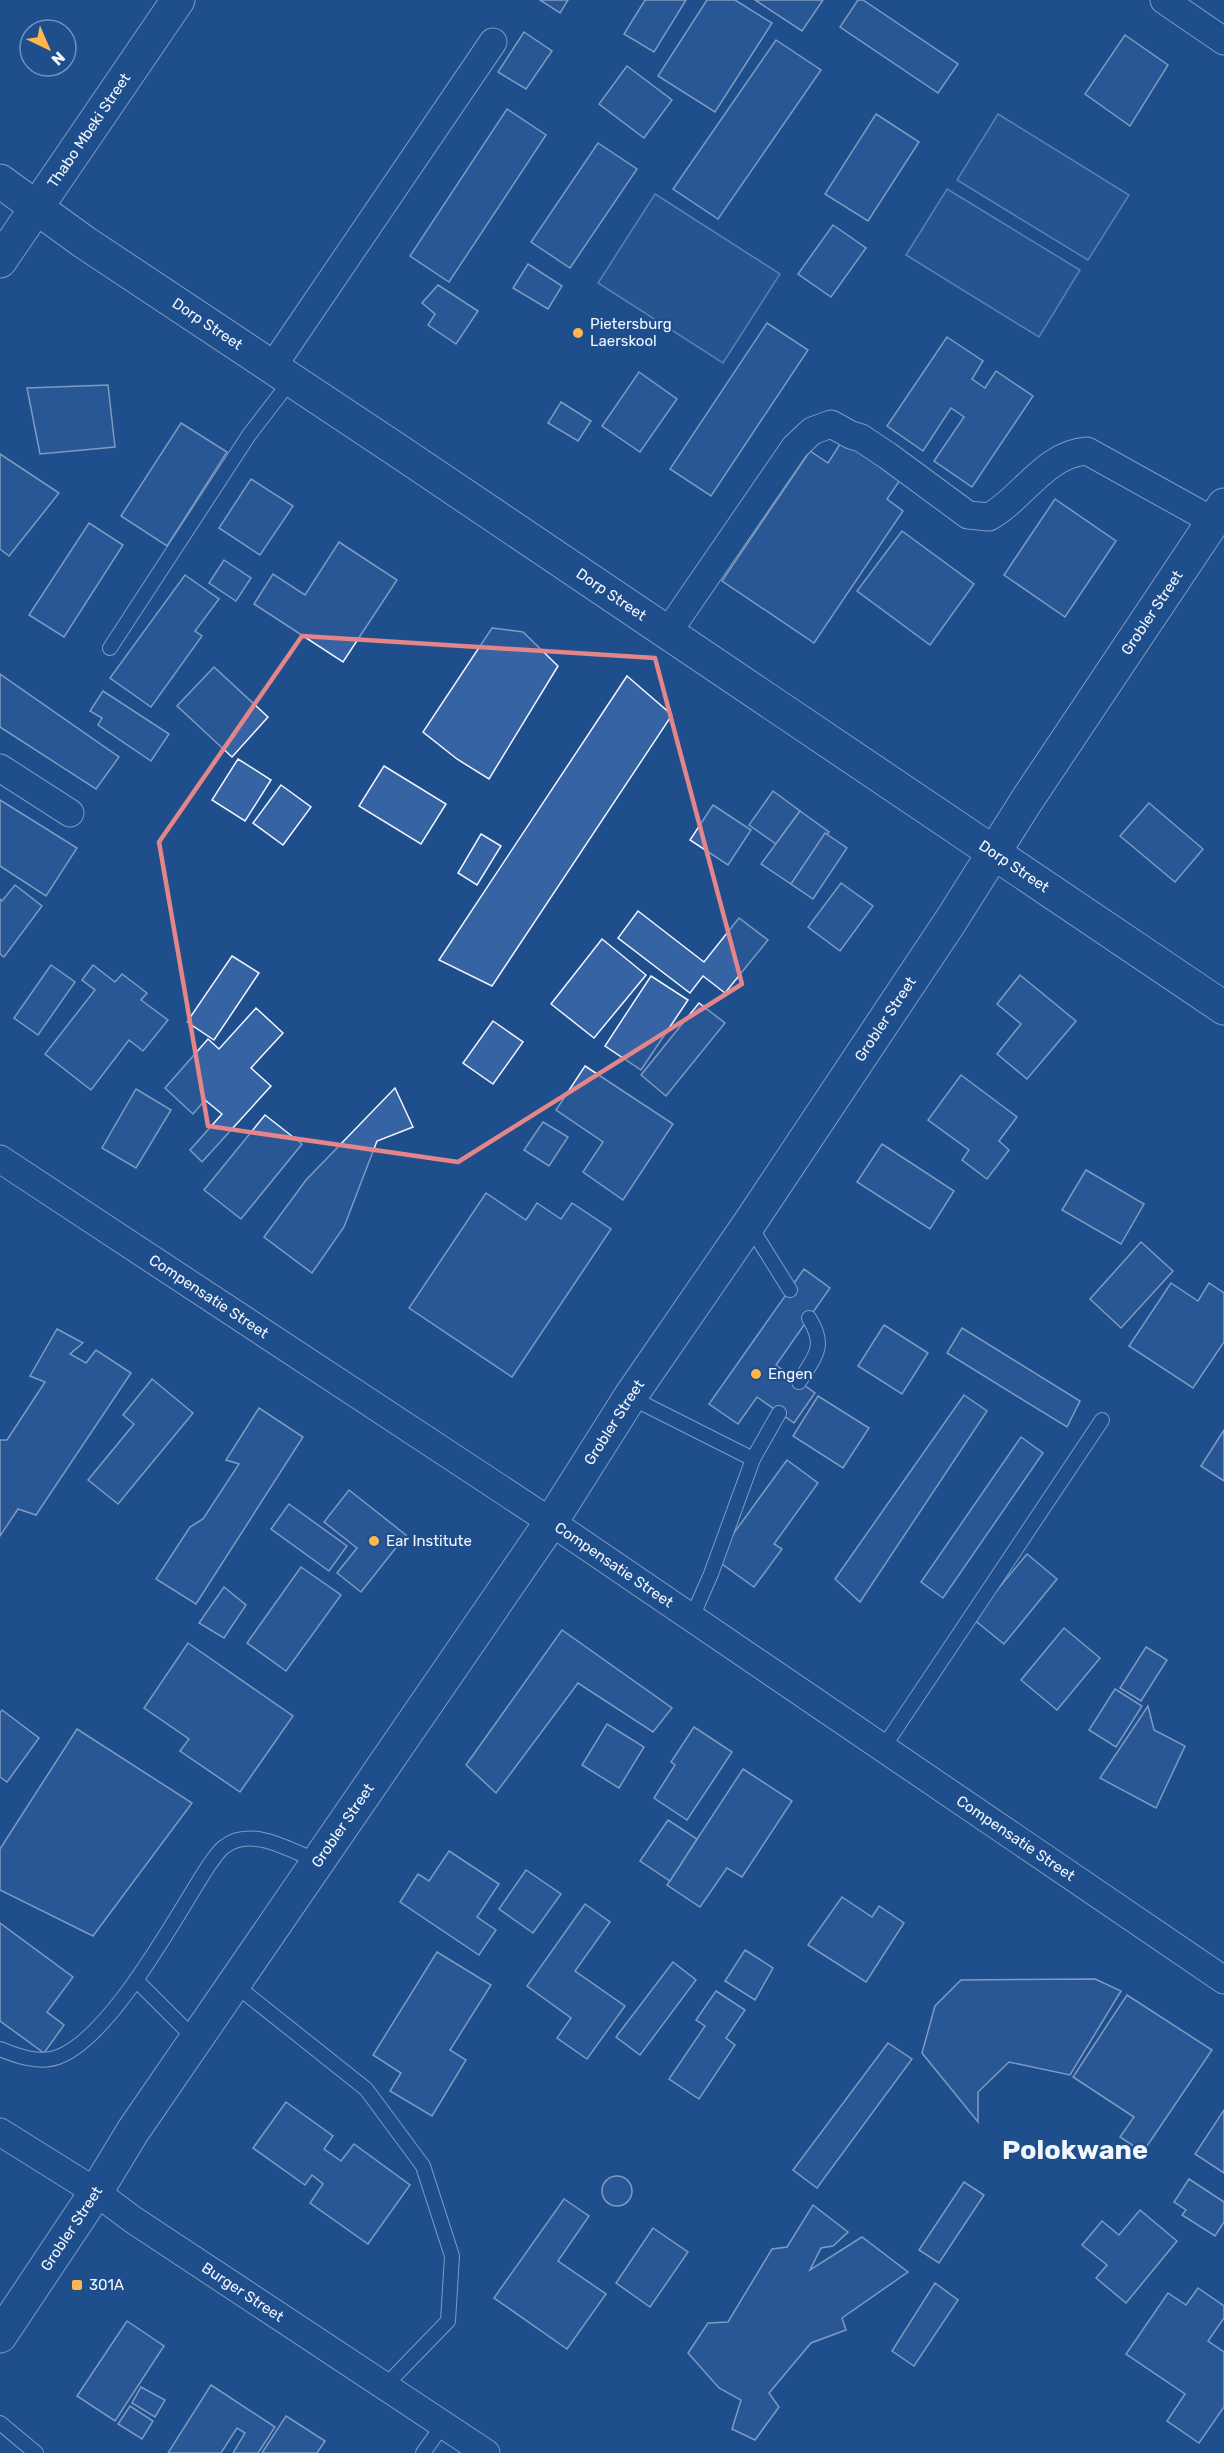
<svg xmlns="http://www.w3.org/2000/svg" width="1224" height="2453" font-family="Rubik,sans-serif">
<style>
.built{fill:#305b95;stroke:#a8bbd7;stroke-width:1.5}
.building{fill:#3563a3;stroke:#f2f6ff;stroke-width:1.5}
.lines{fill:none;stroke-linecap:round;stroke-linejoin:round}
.service-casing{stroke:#f2f6ff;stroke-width:16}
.minor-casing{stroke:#f2f6ff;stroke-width:29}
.tertiary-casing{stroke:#f2f6ff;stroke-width:35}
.primary-casing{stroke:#f2f6ff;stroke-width:35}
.service{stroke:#1f4e8c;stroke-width:14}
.minor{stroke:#1f4e8c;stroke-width:27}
.tertiary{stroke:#1f4e8c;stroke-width:33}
.primary{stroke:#1f4e8c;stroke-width:33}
.marked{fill:none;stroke:#e38589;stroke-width:4.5;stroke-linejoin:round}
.poi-dot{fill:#ffb74d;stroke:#1f4e8c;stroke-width:2}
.labels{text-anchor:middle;stroke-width:4.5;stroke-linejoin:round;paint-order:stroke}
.street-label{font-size:15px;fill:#f2f6ff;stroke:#1f4e8c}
.poi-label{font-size:15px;fill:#f2f6ff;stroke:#1f4e8c;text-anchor:start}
.town-label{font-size:27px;font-weight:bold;fill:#f2f6ff;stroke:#1f4e8c}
</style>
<rect width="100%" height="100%" fill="#1f4e8c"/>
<g class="built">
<path d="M998,114L1129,195L1088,260L957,180Z"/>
<path d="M947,189L1080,270L1039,337L906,255Z"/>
<path d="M655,194L780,274L723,363L598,283Z"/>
</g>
<g class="building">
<path d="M540,0H568L560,13Z"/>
<path d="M645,0H686L654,52L624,34Z"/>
<path d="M707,0H735L772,23L715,112L658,76Z"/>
<path d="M755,0H823L802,31Z"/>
<path d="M858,0H863L958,64L938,93L840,27Z"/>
<path d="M524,32L552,51L526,89L498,72Z"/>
<path d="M1125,35L1168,65L1130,126L1085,94Z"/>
<path d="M776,40L821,70L718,219L673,189Z"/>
<path d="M627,66L672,100L644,138L599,104Z"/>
<path d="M507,109L546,135L449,282L410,256Z"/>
<path d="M876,114L919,142L868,221L825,194Z"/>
<path d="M598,143L637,169L570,268L531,242Z"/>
<path d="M833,225L866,248L831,297L798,274Z"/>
<path d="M528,264L562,286L548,309L513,288Z"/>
<path d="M438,285L478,311L456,344L428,325L435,314L422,303Z"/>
<path d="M767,323L808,350L711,496L670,469Z"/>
<path d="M947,337L983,361L972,379L985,388L996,371L1033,396L972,487L934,461L964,417L951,408L923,451L887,426Z"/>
<path d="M639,372L677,399L640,452L602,426Z"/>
<path d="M108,385L115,447L40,454L27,388Z"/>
<path d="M561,402L591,421L578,441L548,423Z"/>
<path d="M181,423L227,452L167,546L121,516Z"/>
<path d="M842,441L900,480L887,499L903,511L814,643L722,581L810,451L828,463Z"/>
<path d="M0,454L59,493L9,556L0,549Z"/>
<path d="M251,479L293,506L260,555L219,528Z"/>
<path d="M1055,499L1116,541L1065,617L1004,575Z"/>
<path d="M89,523L123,545L64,637L29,615Z"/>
<path d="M902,531L974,584L930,645L857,591Z"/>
<path d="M339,542L397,580L343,662L254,604L273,574L305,595Z"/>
<path d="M224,560L251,578L236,601L209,583Z"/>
<path d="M185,575L219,599L195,631L202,636L151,707L110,678Z"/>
<path d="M492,628L523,632L558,666L489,779L457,759L423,732Z"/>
<path d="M214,667L268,717L232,757L177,706Z"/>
<path d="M0,674L119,757L96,789L0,727Z"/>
<path d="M627,676L672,715L492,986L439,960Z"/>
<path d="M103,691L169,734L151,761L98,725L102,718L90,711Z"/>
<path d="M238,759L271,780L245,821L212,800Z"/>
<path d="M384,766L446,804L421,844L359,806Z"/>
<path d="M281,785L311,807L283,845L253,823Z"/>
<path d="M773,791L800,811L776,844L749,825Z"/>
<path d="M0,800L77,848L46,896L0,866Z"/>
<path d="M1149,803L1203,849L1175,882L1120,836Z"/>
<path d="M713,805L751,830L728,865L690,840Z"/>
<path d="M800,811L829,832L791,884L761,864Z"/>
<path d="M825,833L847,848L813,899L791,884Z"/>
<path d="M481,834L501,846L477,885L458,873Z"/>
<path d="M841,883L873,906L840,951L808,927Z"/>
<path d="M15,885L42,906L4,957L0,954V899L2,901Z"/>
<path d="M638,911L704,962L739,918L768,940L725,993L703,976L690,993L618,938Z"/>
<path d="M602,939L646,975L594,1038L551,1004Z"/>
<path d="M232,956L259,973L214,1040L187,1022Z"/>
<path d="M51,965L75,982L38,1035L14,1018Z"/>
<path d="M93,965L115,982L122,974L147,993L141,1000L168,1020L143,1051L129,1040L91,1090L45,1054L95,990L82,980Z"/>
<path d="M1020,975L1076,1021L1027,1079L997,1054L1021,1024L997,1004Z"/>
<path d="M651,976L688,1000L641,1070L605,1046Z"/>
<path d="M699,1003L725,1023L666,1096L641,1075Z"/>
<path d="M256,1008L283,1033L251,1068L271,1086L202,1162L190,1150L222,1114L205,1100L193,1114L165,1088L208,1039L219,1049Z"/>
<path d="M493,1021L523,1042L493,1084L463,1063Z"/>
<path d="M585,1066L673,1124L623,1200L583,1172L603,1142L556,1110Z"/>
<path d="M961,1075L1017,1117L999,1141L1009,1150L987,1179L962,1160L969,1150L928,1120Z"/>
<path d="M395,1088L413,1127L377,1141L344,1227L312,1273L264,1237L306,1180Z"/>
<path d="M136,1089L171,1110L136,1168L102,1148Z"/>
<path d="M265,1115L302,1144L241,1219L204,1190Z"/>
<path d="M543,1122L568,1137L549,1166L524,1150Z"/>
<path d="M882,1144L954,1191L930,1229L857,1182Z"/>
<path d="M1086,1170L1144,1204L1121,1244L1062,1210Z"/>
<path d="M486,1193L526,1220L537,1203L561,1219L572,1203L611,1229L512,1377L409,1308Z"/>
<path d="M1141,1242L1173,1271L1121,1328L1090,1299Z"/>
<path d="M804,1269L830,1288L776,1365L815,1393L794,1423L757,1397L738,1424L709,1404Z"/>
<path d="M1171,1283L1198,1301L1209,1283L1224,1293V1342L1193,1388L1129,1346Z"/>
<path d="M884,1325L928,1353L902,1394L858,1366Z"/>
<path d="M962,1328L1080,1401L1067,1427L947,1353Z"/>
<path d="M57,1329L83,1343L70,1354L86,1363L96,1350L131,1373L36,1515L18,1509L0,1536V1440H7L45,1382L30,1376Z"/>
<path d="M152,1379L193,1413L118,1504L88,1480L134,1424L123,1415Z"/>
<path d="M964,1395L987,1411L860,1602L835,1579Z"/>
<path d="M818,1396L869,1428L843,1468L793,1436Z"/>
<path d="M259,1408L303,1437L196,1604L156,1579L190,1527L203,1519L239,1464L226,1460Z"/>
<path d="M1224,1430V1481L1201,1466Z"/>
<path d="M1021,1437L1043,1453L943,1598L921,1582Z"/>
<path d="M787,1460L818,1483L774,1544L782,1549L754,1587L715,1559Z"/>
<path d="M349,1490L406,1535L361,1592L337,1573L357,1548L324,1522Z"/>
<path d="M289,1504L347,1546L329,1571L271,1529Z"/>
<path d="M1027,1554L1057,1579L1004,1644L973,1619Z"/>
<path d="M301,1567L341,1595L286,1671L247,1643Z"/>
<path d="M224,1587L246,1605L224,1638L199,1623Z"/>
<path d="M1064,1628L1100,1658L1057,1710L1021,1680Z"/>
<path d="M562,1630L672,1708L653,1732L578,1683L496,1793L466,1765Z"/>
<path d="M188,1643L293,1716L240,1792L180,1751L189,1739L144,1708Z"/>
<path d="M1146,1647L1167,1660L1141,1701L1120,1688Z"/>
<path d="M1115,1689L1142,1706L1116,1747L1089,1730Z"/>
<path d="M1148,1706L1154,1730L1185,1746L1156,1808L1100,1778Z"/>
<path d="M2,1710L39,1738L7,1782L0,1777V1713Z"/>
<path d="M607,1724L644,1747L619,1788L582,1765Z"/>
<path d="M694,1727L732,1752L687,1820L654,1798L675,1765L671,1762Z"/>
<path d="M77,1729L192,1803L93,1936L0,1890V1849Z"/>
<path d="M743,1769L792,1801L742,1877L727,1868L700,1907L667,1885Z"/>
<path d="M668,1820L697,1839L670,1881L640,1861Z"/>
<path d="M449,1851L499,1884L477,1917L496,1930L479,1955L400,1902L418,1874L429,1881Z"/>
<path d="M526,1870L561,1894L533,1933L499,1909Z"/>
<path d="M842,1897L872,1917L879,1906L904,1923L866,1982L808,1945Z"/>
<path d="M585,1904L610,1922L575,1971L625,2006L587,2059L557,2038L571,2018L527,1986Z"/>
<path d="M0,1923L73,1977L47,2012L64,2025L44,2053L0,2021Z"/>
<path d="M745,1950L773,1968L755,2000L725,1981Z"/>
<path d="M437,1952L491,1985L450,2050L466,2060L432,2116L390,2091L401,2073L373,2055Z"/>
<path d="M673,1962L696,1980L640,2055L616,2037Z"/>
<path d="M1095,1979L1121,1991L1070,2075L1009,2062L978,2092V2122L922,2053L935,2006L961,1980Z"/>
<path d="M716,1991L745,2010L726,2038L735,2045L699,2099L669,2079L705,2026L696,2020Z"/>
<path d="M1127,1995L1212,2050L1143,2152L1120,2137L1134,2117L1073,2077Z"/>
<path d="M888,2043L912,2059L817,2188L793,2170Z"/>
<path d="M286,2102L333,2136L324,2149L341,2161L354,2144L410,2185L368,2244L310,2203L323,2184L312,2175L305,2185L253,2148Z"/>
<path d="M1224,2110V2173L1195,2154Z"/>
<circle cx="617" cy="2191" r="15"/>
<path d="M1189,2179L1224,2202V2222L1215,2236L1182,2215L1186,2210L1174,2202Z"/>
<path d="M964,2182L984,2195L939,2263L919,2250Z"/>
<path d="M564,2199L589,2216L558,2261L606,2294L567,2349L494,2298Z"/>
<path d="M813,2205L848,2232L833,2246L821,2248L810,2270L862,2237L908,2272L842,2318L846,2330L811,2343L769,2393L779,2407L755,2440L732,2429L741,2400L719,2388L688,2353L708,2323L728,2322L772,2249L787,2247Z"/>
<path d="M1140,2210L1177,2241L1126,2303L1096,2278L1107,2265L1082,2245L1102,2221L1119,2235Z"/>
<path d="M653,2228L688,2252L650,2307L616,2283Z"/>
<path d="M935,2283L958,2300L914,2366L892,2351Z"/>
<path d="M1198,2288L1224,2306V2318L1208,2341L1224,2352V2407L1199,2443L1167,2421L1185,2394L1126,2354L1168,2293L1186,2305Z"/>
<path d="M127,2321L164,2346L115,2421L77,2396Z"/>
<path d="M211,2385L275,2427L258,2453H233L245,2433L237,2428L221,2453H168Z"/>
<path d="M141,2387L165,2400L155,2417L132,2403Z"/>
<path d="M130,2406L153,2421L142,2439L118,2424Z"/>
<path d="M286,2416L325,2441L317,2453H262Z"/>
</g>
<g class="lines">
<g class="service-casing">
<g id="service">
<path d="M110,648L249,435L292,379"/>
<path d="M750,1226L790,1290"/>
<path d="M799,1382C815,1356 827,1347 809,1318"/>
<path d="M630,1397L753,1459"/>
<path d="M692,1617L711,1574L753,1459L779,1413"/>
<path d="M883,1748L1102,1420"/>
<path d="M136,1980L196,2040"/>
<path d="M234,1984L366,2089L423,2166L452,2256L448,2321L385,2386"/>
<path d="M0,2049C17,2056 39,2064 58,2057C112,2037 177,1914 209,1865C214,1859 218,1851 224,1847C250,1825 292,1851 317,1861"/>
<path d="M0,2423L36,2453"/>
<path d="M423,2453L443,2425"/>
</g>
</g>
<g class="minor-casing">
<g id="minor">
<path d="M1164,0L1224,41"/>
<path d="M273,366L493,42"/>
<path d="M668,632L795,447L812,431L831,424L851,435L861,438L888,456L968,515L989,517C1023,498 1045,454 1087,451L1213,521"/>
<path d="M0,768L70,813"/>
<path id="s1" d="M0,1159L551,1522L1224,1980"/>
<path id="s2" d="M0,2132L96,2192L132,2219L486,2453"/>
</g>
</g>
<g class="tertiary-casing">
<g id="tertiary">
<path id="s3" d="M0,181L84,242L400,452L1224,1008"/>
</g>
</g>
<g class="primary-casing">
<g id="primary">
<path id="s4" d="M0,261L178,0"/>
<path id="s5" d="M0,2336L96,2192L133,2131L551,1522L630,1397L749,1224L950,922L1027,800L1224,505"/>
</g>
</g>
<use href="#service" class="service"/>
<use href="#minor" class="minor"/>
<use href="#tertiary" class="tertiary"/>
<use href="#primary" class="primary"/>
</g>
<path d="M0 0H1224V2453H0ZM302,636L655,658L742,984L458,1162L208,1126L159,842Z" fill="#1f4e8c" fill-opacity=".55" fill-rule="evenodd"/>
<path class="marked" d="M302,636L655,658L742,984L458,1162L208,1126L159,842Z"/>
<g class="poi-dot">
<circle cx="578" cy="333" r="6"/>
<circle cx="756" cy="1374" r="6"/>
<circle cx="374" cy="1541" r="6"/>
<rect x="71" y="2279" width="12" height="12" rx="3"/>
</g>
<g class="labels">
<g class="street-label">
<text dy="5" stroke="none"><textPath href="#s4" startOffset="158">Thabo Mbeki Street</textPath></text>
<text dy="5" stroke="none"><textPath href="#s3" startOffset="252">Dorp Street</textPath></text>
<text dy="5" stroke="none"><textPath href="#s3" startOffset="738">Dorp Street</textPath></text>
<text dy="5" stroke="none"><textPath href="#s5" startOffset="2073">Grobler Street</textPath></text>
<text dy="5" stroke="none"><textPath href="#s3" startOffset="1224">Dorp Street</textPath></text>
<text dy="5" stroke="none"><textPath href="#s5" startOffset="1587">Grobler Street</textPath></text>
<text dy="5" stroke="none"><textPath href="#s1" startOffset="250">Compensatie Street</textPath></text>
<text dy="5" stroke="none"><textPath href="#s5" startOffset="1101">Grobler Street</textPath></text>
<text dy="5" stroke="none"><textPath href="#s1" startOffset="736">Compensatie Street</textPath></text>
<text dy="5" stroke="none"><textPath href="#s5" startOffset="615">Grobler Street</textPath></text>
<text dy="5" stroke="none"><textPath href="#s1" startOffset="1222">Compensatie Street</textPath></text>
<text dy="5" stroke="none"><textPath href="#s5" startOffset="129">Grobler Street</textPath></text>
<text dy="5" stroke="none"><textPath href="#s2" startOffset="291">Burger Street</textPath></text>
</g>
<g class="poi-label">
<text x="590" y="329">Pietersburg<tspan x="590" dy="17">Laerskool</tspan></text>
<text x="768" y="1379">Engen</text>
<text x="386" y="1546">Ear Institute</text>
<text x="89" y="2290">301A</text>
</g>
<g class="town-label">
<text x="1075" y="2159">Polokwane</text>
</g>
</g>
<g transform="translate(48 48) rotate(136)"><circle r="28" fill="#1f4e8c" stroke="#7391ba" stroke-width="1.5"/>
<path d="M0-4.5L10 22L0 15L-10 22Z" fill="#ffb74d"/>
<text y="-9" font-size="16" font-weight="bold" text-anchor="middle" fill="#f2f6ff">N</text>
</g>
</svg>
